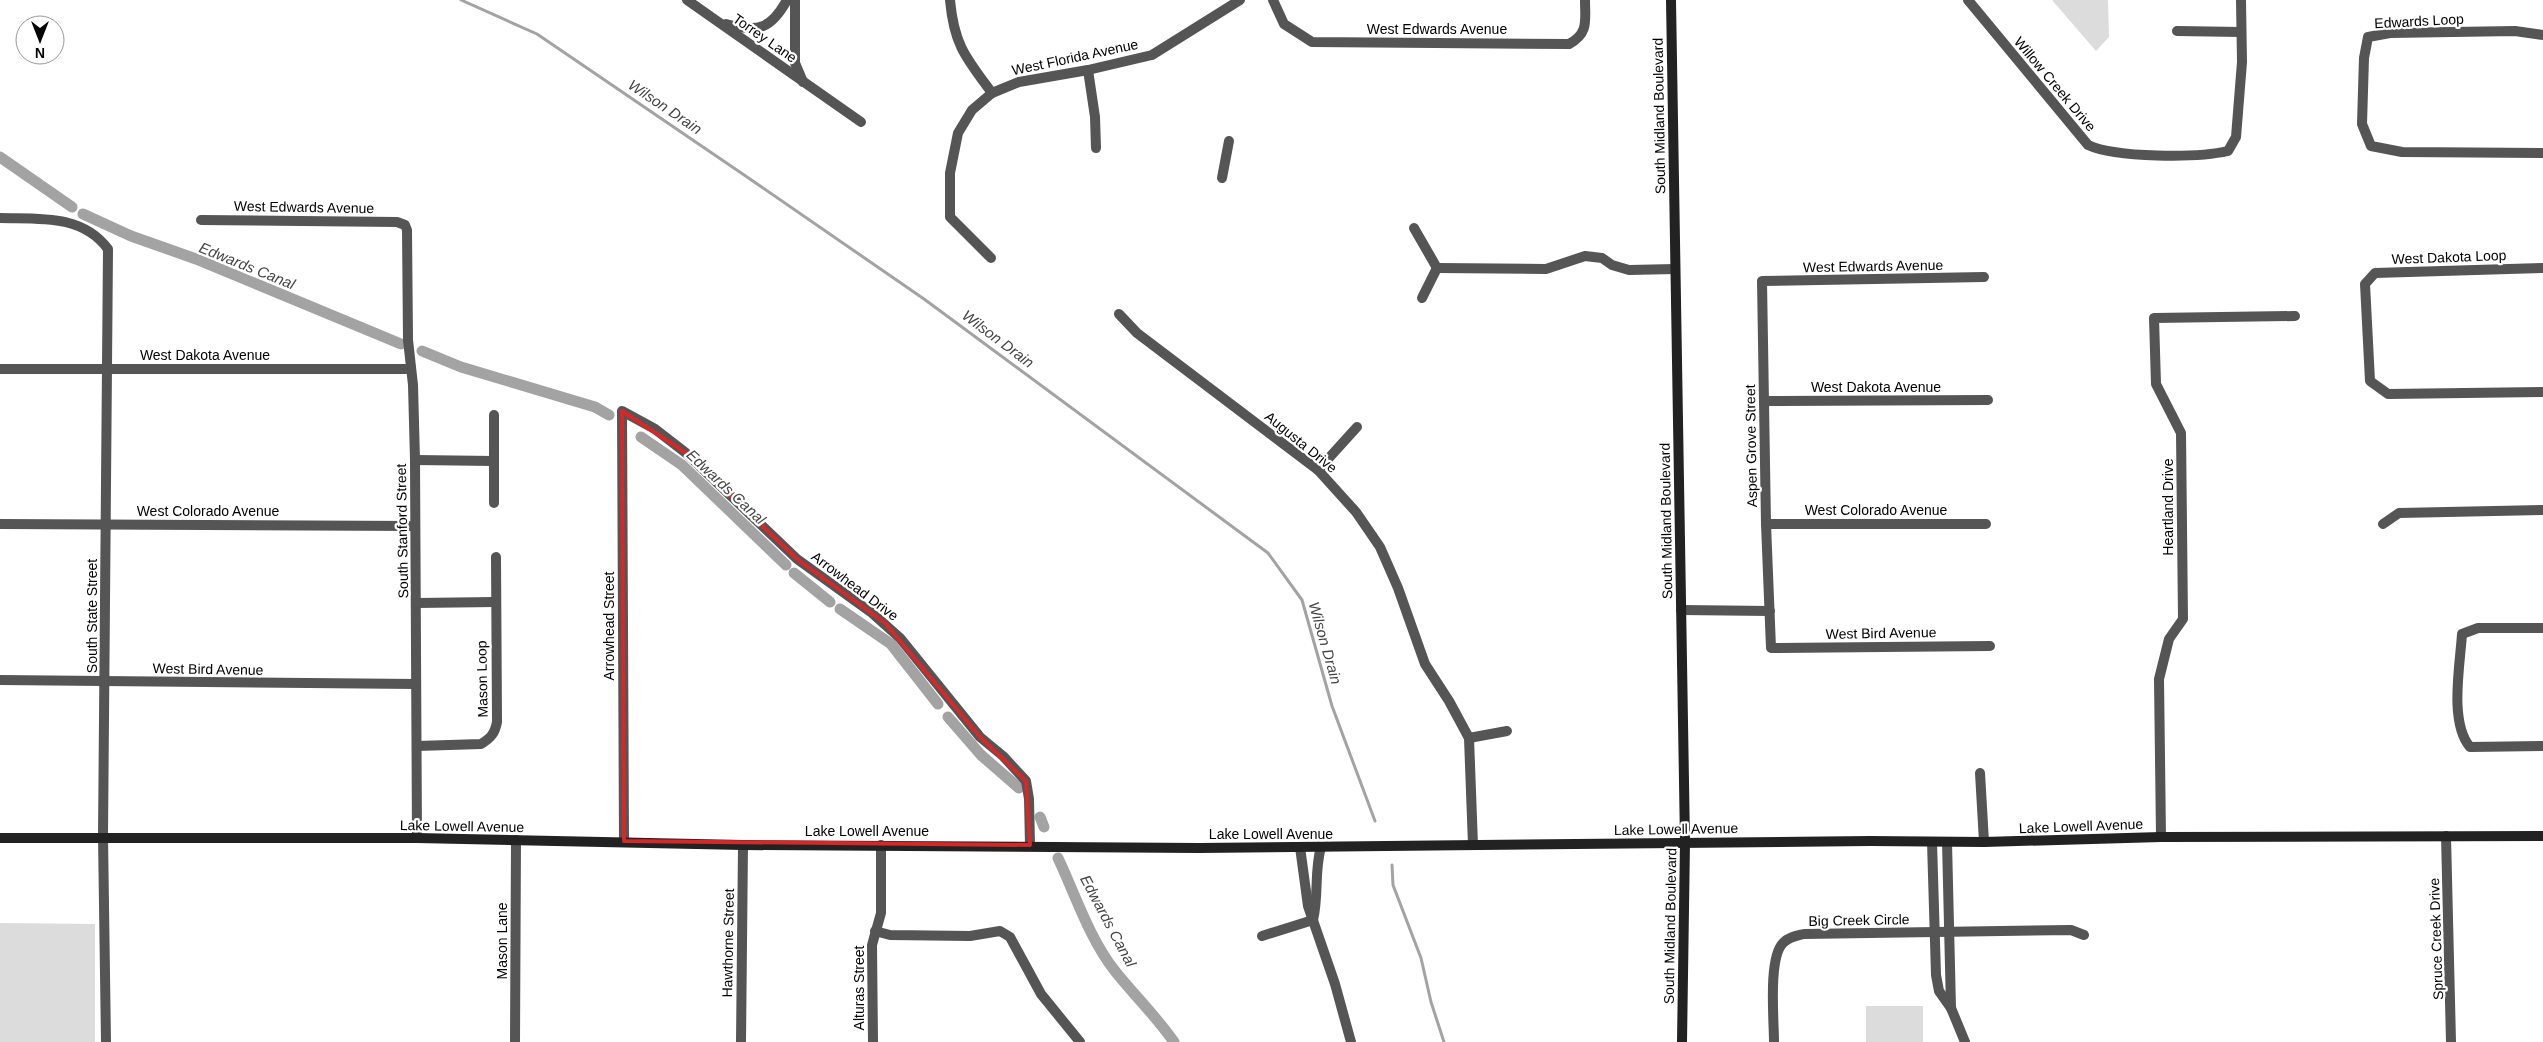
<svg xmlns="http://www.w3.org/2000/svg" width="2543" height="1042" font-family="Arial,sans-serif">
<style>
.green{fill:#dcdcdc}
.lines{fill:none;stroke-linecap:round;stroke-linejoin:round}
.stream{stroke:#a3a3a3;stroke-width:3}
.canal{stroke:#a3a3a3;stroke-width:11}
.minor{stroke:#555;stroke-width:10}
.secondary{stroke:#222;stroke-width:10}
.marked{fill:none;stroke:#d62828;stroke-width:4;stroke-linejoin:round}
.labels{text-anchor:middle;stroke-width:4.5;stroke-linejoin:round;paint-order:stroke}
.street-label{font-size:14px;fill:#000;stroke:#fff}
.water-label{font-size:15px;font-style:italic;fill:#444;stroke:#fff}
</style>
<rect width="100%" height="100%" fill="#fff"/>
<g class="green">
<path d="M2052,0H2108L2109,37L2096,51Z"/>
<path d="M0,923L95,924V1042H0Z"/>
<rect x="1866" y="1006" width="57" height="36"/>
</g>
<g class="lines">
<g class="stream">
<path d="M461,0L537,34L750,179L924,299L1268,553L1302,600L1332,706L1375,821"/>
<path d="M1392,865L1393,885L1421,958L1431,1002L1444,1042"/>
</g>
<g class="canal">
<path d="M0,157L72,207"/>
<path d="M83,214L131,236L196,259L401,344"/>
<path d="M422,351L461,367L595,407L609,415"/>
<path d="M641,437L682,465L786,565"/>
<path d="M794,573L830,602"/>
<path d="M840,609L891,644L938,704"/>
<path d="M948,717L981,755L1019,788"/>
<path d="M1040,817L1044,827"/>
<path d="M1058,858C1075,894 1090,940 1115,971C1134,995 1156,1016 1174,1042"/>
</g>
<g class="minor">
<path d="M687,0L861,122"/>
<path d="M795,0V63L803,82"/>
<path d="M950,0C954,45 966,58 992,93"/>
<path d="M1273,0L1284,24L1312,42L1569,44C1589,33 1585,21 1585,0"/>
<path d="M1968,0L2088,145C2116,158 2198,158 2228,151L2236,137L2242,62L2241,0"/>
<path d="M726,24C758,33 771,29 787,0"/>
<path d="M2177,31L2241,32"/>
<path d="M2543,35L2515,31L2390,33L2368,37L2364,58L2362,124L2371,146L2402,152L2543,153"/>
<path d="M1088,70L1095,117L1096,148"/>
<path d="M1222,178L1229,141"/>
<path d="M0,218C39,219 82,214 108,249L103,836L106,1042"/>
<path d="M201,220L397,222L405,225L407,230L408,340L413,385L415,460L417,838"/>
<path d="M1414,228L1437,268"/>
<path d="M991,258L950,217V173L958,133L972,110L992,93L1019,82L1088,70L1152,55L1240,0"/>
<path d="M1437,268L1546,269L1585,256L1602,258L1612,265L1629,270L1675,269"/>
<path d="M2543,268L2375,273L2365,284L2370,381L2388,394L2543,392"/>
<path d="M1984,277L1762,281L1766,524L1771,648L1990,646"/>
<path d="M1422,298L1437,268"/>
<path d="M1119,314L1137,333L1318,470L1356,512L1380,547L1398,588L1425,664L1449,701L1469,738L1473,845"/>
<path d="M0,369H411"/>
<path d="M1765,401L1988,400"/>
<path d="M494,415V503"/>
<path d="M415,460L494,461"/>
<path d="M1318,470L1357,427"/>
<path d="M0,524L415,526"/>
<path d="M1766,524H1986"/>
<path d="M2383,524L2399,513L2543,510"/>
<path d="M417,603L495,602"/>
<path d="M1681,610L1770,611"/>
<path d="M2543,628H2478L2462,634C2460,666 2449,722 2470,747L2543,746"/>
<path d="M0,680L416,684"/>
<path d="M1469,738L1507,731"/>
<path d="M417,746L481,744C491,738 495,733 497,722L496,557"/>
<path d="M1980,773L1984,842"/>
<path d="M2446,836L2451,1042"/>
<path d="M2161,837L2159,679L2169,639L2183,619L2181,433L2156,384L2154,318L2295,316"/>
<path d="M624,841L622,411L655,429L686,453L797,559L872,613L900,638L980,737L1003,756L1026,781L1029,799L1030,845"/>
<path d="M1932,842L1936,975L1939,991L1951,1008L1965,1042"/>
<path d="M1947,842L1951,1008"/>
<path d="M1300,847L1308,906L1335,984L1351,1042"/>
<path d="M1313,920C1319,896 1314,871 1321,847"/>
<path d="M875,931L890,935L970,936L1000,931L1010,937L1041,994L1080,1042"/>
<path d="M1262,936L1313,920"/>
<path d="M515,1042L516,840"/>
<path d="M741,1042L743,845"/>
<path d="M873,1042L872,945L881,913V845"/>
<path d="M1774,1042C1774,1020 1768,958 1783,943C1789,937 1796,936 1804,934L2071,930L2084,935"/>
</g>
<g class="secondary">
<path d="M1671,0L1685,842L1682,1042"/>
<path d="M0,838H417L743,845L1199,848L1870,841L1984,842L2161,837L2543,836"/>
</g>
</g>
<path class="marked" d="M622,411L686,453L797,559L885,623L980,737L1026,781L1030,845L624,841Z"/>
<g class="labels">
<g class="street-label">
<text transform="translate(2419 21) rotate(-3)" y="5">Edwards Loop</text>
<text x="1437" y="34">West Edwards Avenue</text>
<text transform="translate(765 38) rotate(35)" y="5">Torrey Lane</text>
<text transform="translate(1075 57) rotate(-12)" y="5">West Florida Avenue</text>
<text transform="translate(2055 84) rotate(50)" y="5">Willow Creek Drive</text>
<text transform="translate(1659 116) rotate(-91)" y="5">South Midland Boulevard</text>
<text transform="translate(304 207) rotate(1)" y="5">West Edwards Avenue</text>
<text transform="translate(2449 257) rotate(-2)" y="5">West Dakota Loop</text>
<text transform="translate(1873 266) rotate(-1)" y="5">West Edwards Avenue</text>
<text x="205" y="360">West Dakota Avenue</text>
<text x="1876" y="392">West Dakota Avenue</text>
<text transform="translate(1301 442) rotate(39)" y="5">Augusta Drive</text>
<text transform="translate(1751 446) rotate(-91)" y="5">Aspen Grove Street</text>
<text transform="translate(2168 507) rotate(-90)" y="5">Heartland Drive</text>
<text x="1876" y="515">West Colorado Avenue</text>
<text x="208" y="516">West Colorado Avenue</text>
<text transform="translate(1666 521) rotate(-91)" y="5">South Midland Boulevard</text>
<text transform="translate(402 531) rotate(-91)" y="5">South Stanford Street</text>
<text transform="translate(855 586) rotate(37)" y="5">Arrowhead Drive</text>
<text transform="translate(92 616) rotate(-90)" y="5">South State Street</text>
<text transform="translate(609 626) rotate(-90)" y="5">Arrowhead Street</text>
<text transform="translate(1881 633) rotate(-1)" y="5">West Bird Avenue</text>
<text transform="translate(208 669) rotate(1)" y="5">West Bird Avenue</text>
<text transform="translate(482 679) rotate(-91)" y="5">Mason Loop</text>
<text transform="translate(462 826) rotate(1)" y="5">Lake Lowell Avenue</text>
<text transform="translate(2081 826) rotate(-2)" y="5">Lake Lowell Avenue</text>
<text transform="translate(1676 829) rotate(-1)" y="5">Lake Lowell Avenue</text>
<text x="867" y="836">Lake Lowell Avenue</text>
<text x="1271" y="839">Lake Lowell Avenue</text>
<text transform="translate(1859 920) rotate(-1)" y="5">Big Creek Circle</text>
<text transform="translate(1670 926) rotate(-89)" y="5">South Midland Boulevard</text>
<text transform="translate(2436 939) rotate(-92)" y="5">Spruce Creek Drive</text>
<text transform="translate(502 941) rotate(-90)" y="5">Mason Lane</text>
<text transform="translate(728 943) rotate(-89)" y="5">Hawthorne Street</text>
<text transform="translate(859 988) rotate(-90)" y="5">Alturas Street</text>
</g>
<g class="water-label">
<text transform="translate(665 107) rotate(34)" y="5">Wilson Drain</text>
<text transform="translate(247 266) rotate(22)" y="5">Edwards Canal</text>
<text transform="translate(998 339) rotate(37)" y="5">Wilson Drain</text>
<text transform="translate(726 487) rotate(43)" y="5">Edwards Canal</text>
<text transform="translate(1325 643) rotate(74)" y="5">Wilson Drain</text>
<text transform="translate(1108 921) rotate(62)" y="5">Edwards Canal</text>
</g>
</g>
<g transform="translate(40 40) rotate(180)"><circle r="24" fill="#ffffff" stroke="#999999"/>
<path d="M0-4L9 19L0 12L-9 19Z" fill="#000000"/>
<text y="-8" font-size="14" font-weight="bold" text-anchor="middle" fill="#000000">N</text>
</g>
</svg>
